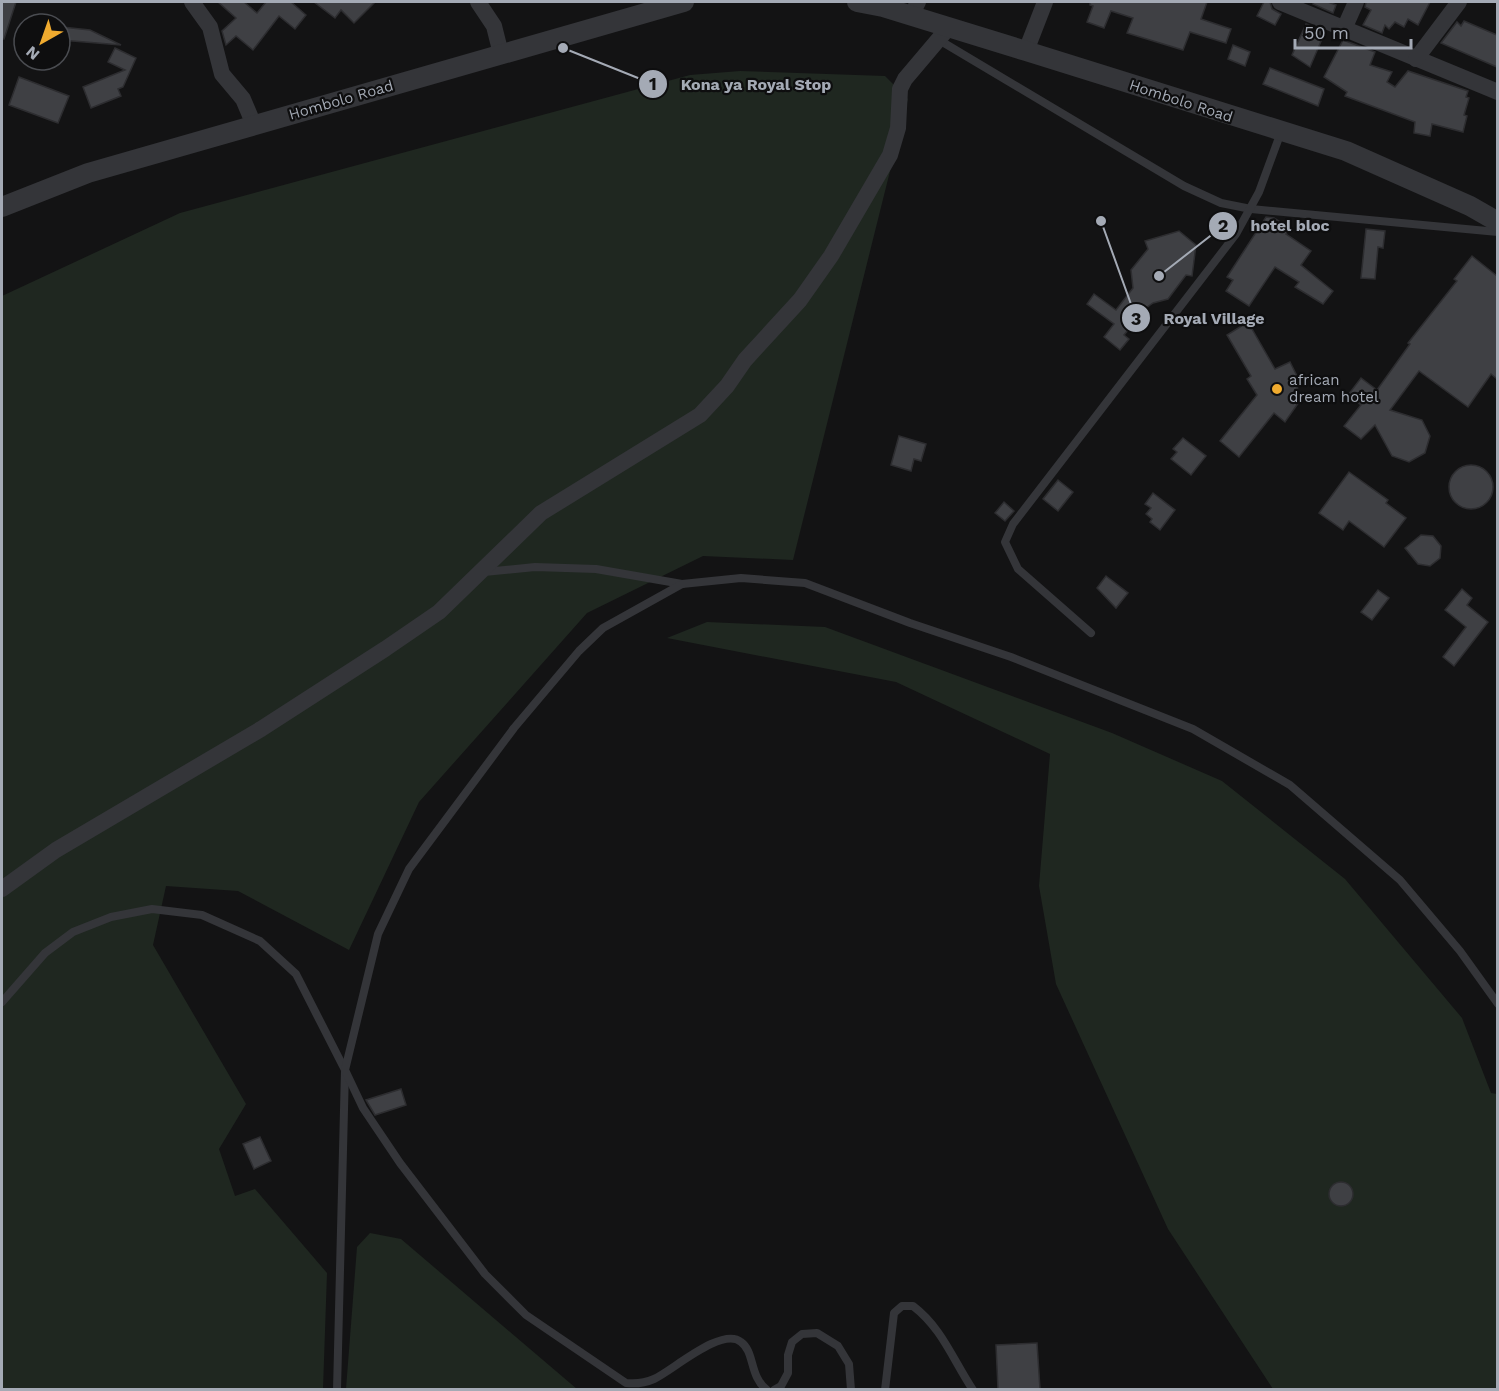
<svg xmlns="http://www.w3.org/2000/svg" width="1499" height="1391" font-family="'Work Sans',sans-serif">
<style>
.green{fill:#1f2720}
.building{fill:#3f4044;stroke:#2d2d30;stroke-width:1.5}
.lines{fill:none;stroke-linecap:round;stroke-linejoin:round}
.service{stroke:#343539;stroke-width:8}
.minor{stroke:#343539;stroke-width:16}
.tertiary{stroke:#343539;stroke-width:20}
.poi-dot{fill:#f0ab2f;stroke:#0e0e0f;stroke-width:2}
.labels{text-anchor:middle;stroke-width:4.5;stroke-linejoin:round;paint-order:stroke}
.street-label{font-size:15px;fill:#a4aab5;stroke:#0e0e0f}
.poi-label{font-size:15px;fill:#a4aab5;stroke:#0e0e0f;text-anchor:start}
.leader{fill:none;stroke:#a4aab5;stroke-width:2}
.callout-dot{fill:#a4aab5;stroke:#0e0e0f;stroke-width:2}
.mark-label{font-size:18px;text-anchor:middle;font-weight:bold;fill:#111}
.callout-label{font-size:16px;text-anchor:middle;font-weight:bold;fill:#a4aab5;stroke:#0e0e0f;stroke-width:4.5;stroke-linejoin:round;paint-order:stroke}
</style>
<rect width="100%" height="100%" fill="#131314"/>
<g class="green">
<path d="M740,71L885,76L908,99L793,560L703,556L587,613L419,802L349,950L238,891L166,886L153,945L246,1104L219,1149L235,1196L255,1189L327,1273L323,1389H2V296L180,213L690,75Z"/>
<path d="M707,622L825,627L1112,733L1222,781L1345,879L1462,1018L1491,1093L1497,1094V1389H1273L1168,1229L1056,984L1039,886L1050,754L896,682L667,638Z"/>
<path d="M370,1233L401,1239L577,1389H346L357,1247Z"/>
</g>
<g class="building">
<path d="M2,2H16L4,39H2Z"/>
<path d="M218,2H244L257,13L266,2H291L306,15L295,29L279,16L253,50L236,36L226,45L222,31L236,18Z"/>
<path d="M314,2H375L354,23L341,10L335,18Z"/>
<path d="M1090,2H1207L1201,19L1231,29L1226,43L1190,32L1183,50L1127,33L1133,18L1111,11L1104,28L1087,22L1093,6L1090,5Z"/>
<path d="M1264,2H1270L1272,9L1281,14L1275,25L1257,16Z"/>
<path d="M1314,2H1328L1336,5L1333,13L1313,4Z"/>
<path d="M1366,2H1430L1418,25L1408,19L1404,27L1395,22L1389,29L1385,25L1382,33L1363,25L1371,10L1365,7Z"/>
<path d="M1464,21L1497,35V67L1441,43L1457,22L1461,26Z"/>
<path d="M1306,24L1325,32L1310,67L1292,55Z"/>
<path d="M62,27L90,30L121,45L61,40Z"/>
<path d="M1343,40L1375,52L1370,65L1392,72L1387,82L1395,87L1408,71L1468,91L1466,97L1469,98L1464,115L1467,116L1463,132L1432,124L1430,136L1414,133L1415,122L1345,96L1347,92L1324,77Z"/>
<path d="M1233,45L1250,52L1245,66L1228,59Z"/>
<path d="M115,48L136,58L123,87L118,89L121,96L91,108L83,87L125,70L108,62Z"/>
<path d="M1270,68L1324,89L1318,106L1263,84Z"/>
<path d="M19,77L69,96L58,123L9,105Z"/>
<path d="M1266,217L1274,218L1290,228L1286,234L1311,251L1301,265L1333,291L1323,304L1295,287L1299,282L1275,267L1249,306L1226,291L1233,280L1227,277Z"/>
<path d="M1366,229L1385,231L1383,248L1378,247L1375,279L1361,278Z"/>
<path d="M1179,231L1196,245L1192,276L1186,275L1168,299L1153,303L1146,308L1124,335L1129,339L1120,350L1104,337L1114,324L1087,304L1094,294L1116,310L1133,288L1131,270L1148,249L1145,241Z"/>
<path d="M1472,256L1497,276V379L1491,374L1468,407L1419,371L1390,410L1422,420L1430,436L1425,453L1409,462L1392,456L1375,425L1361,439L1344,426L1361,405L1348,395L1361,378L1377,390L1410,344L1408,343L1457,281L1454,279Z"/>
<path d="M1248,322L1275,369L1290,362L1300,382L1297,383L1299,402L1285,422L1274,413L1239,457L1220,441L1257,395L1247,379L1251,376L1227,335Z"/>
<path d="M899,436L926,444L921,461L914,459L911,471L891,465Z"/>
<path d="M1183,438L1206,456L1191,475L1171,459L1177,452L1173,449Z"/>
<circle cx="1471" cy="487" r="22"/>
<path d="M1349,472L1388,500L1386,503L1406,518L1384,547L1349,521L1343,530L1319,513Z"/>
<path d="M1058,480L1073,492L1058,511L1043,499Z"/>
<path d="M1153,493L1175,510L1160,530L1150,522L1152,519L1146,514L1151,508L1145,504Z"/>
<path d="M1004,502L1014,511L1005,521L995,513Z"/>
<path d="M1421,535L1433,536L1441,546L1440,558L1430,566L1418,564L1405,548Z"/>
<path d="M1106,576L1128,593L1116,608L1097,588Z"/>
<path d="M1462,589L1472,598L1467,605L1488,622L1454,666L1443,657L1466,627L1445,610Z"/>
<path d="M1378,590L1389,598L1372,620L1361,612Z"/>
<path d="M401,1089L406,1105L375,1115L366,1100Z"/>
<path d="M260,1137L271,1161L254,1169L243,1144Z"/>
<circle cx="1341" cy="1194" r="12"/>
<path d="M1037,1343L1040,1389H998L996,1345Z"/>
</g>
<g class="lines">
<g class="service">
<path d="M939,40L1184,186L1221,203L1251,209L1498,232"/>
<path d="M484,572L535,567L596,569L682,584"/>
<path d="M1091,633L1018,569L1005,542L1013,524L1236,234L1259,192L1281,132"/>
<path d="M2,1002L45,953L73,932L111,917L152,909L202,915L260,941L296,974L345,1070L337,1390"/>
<path d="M767,1390C749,1376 755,1352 741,1342C722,1326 672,1371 654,1379C645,1383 636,1384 626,1383L526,1315L485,1274L400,1163L363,1108L345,1070L378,934L409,869L514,728L579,651L603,628L682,584L741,578L805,583L910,623L1011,657L1193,729L1290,785L1400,880L1460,951L1498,1004"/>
<path d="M774,1390L781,1386L788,1373V1355L792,1342L802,1334L817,1333L838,1346L849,1364L851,1390"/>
<path d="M885,1390L894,1313L902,1306H913C942,1328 953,1360 973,1390"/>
</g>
<g class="minor">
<path d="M192,2L210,27L222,74L243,99L254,125"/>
<path d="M478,2L494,26L501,54"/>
<path d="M1280,2L1498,92"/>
<path d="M911,16L918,2"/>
<path d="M1344,29L1356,2"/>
<path d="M1026,51L1045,2"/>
<path d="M1416,59L1459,2"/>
<path d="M2,889L56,850L261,729L385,649L439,612L541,513L700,415L727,386L745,360L800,300L831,256L890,155L898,128L900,89L905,79L949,27"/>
</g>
<g class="tertiary">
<path d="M857,2L883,7L1026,51L1346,151L1470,206L1498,222"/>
<path d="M2,207L88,173L684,2"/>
</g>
</g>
<circle class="poi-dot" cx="1277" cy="389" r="6"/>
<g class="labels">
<g class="street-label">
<text transform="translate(341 100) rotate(-16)" y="5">Hombolo Road</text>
<text transform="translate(1181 101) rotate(18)" y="5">Hombolo Road</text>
</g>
<g class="poi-label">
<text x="1289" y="385">african<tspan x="1289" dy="17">dream hotel</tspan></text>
</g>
</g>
<path class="leader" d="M563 48L653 84M1159 276L1223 226M1101 221L1136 318"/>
<g class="callout-dot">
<circle cx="563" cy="48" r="6"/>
<circle cx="1159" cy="276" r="6"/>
<circle cx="1101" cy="221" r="6"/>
<circle cx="653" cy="84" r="15"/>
<circle cx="1223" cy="226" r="15"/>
<circle cx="1136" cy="318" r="15"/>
</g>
<g class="mark-label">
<text x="653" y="90">1</text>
<text x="1223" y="232">2</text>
<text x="1136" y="325">3</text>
</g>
<g class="callout-label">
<text x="756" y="90">Kona ya Royal Stop</text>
<text x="1290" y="231">hotel bloc</text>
<text x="1214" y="324">Royal Village</text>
</g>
<rect width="1499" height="1391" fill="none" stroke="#a4aab5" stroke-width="6"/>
<g transform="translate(42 42) rotate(220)"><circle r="28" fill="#0e0e0f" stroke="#4a4c51" stroke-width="1.5"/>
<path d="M0-4.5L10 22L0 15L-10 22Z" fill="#f0ab2f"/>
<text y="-9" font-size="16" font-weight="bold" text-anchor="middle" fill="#a4aab5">N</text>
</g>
<path d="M1295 39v9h116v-9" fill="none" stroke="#a4aab5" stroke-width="3"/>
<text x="1304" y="39" font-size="18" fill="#a4aab5" stroke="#0e0e0f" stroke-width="4.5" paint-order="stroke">50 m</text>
</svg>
